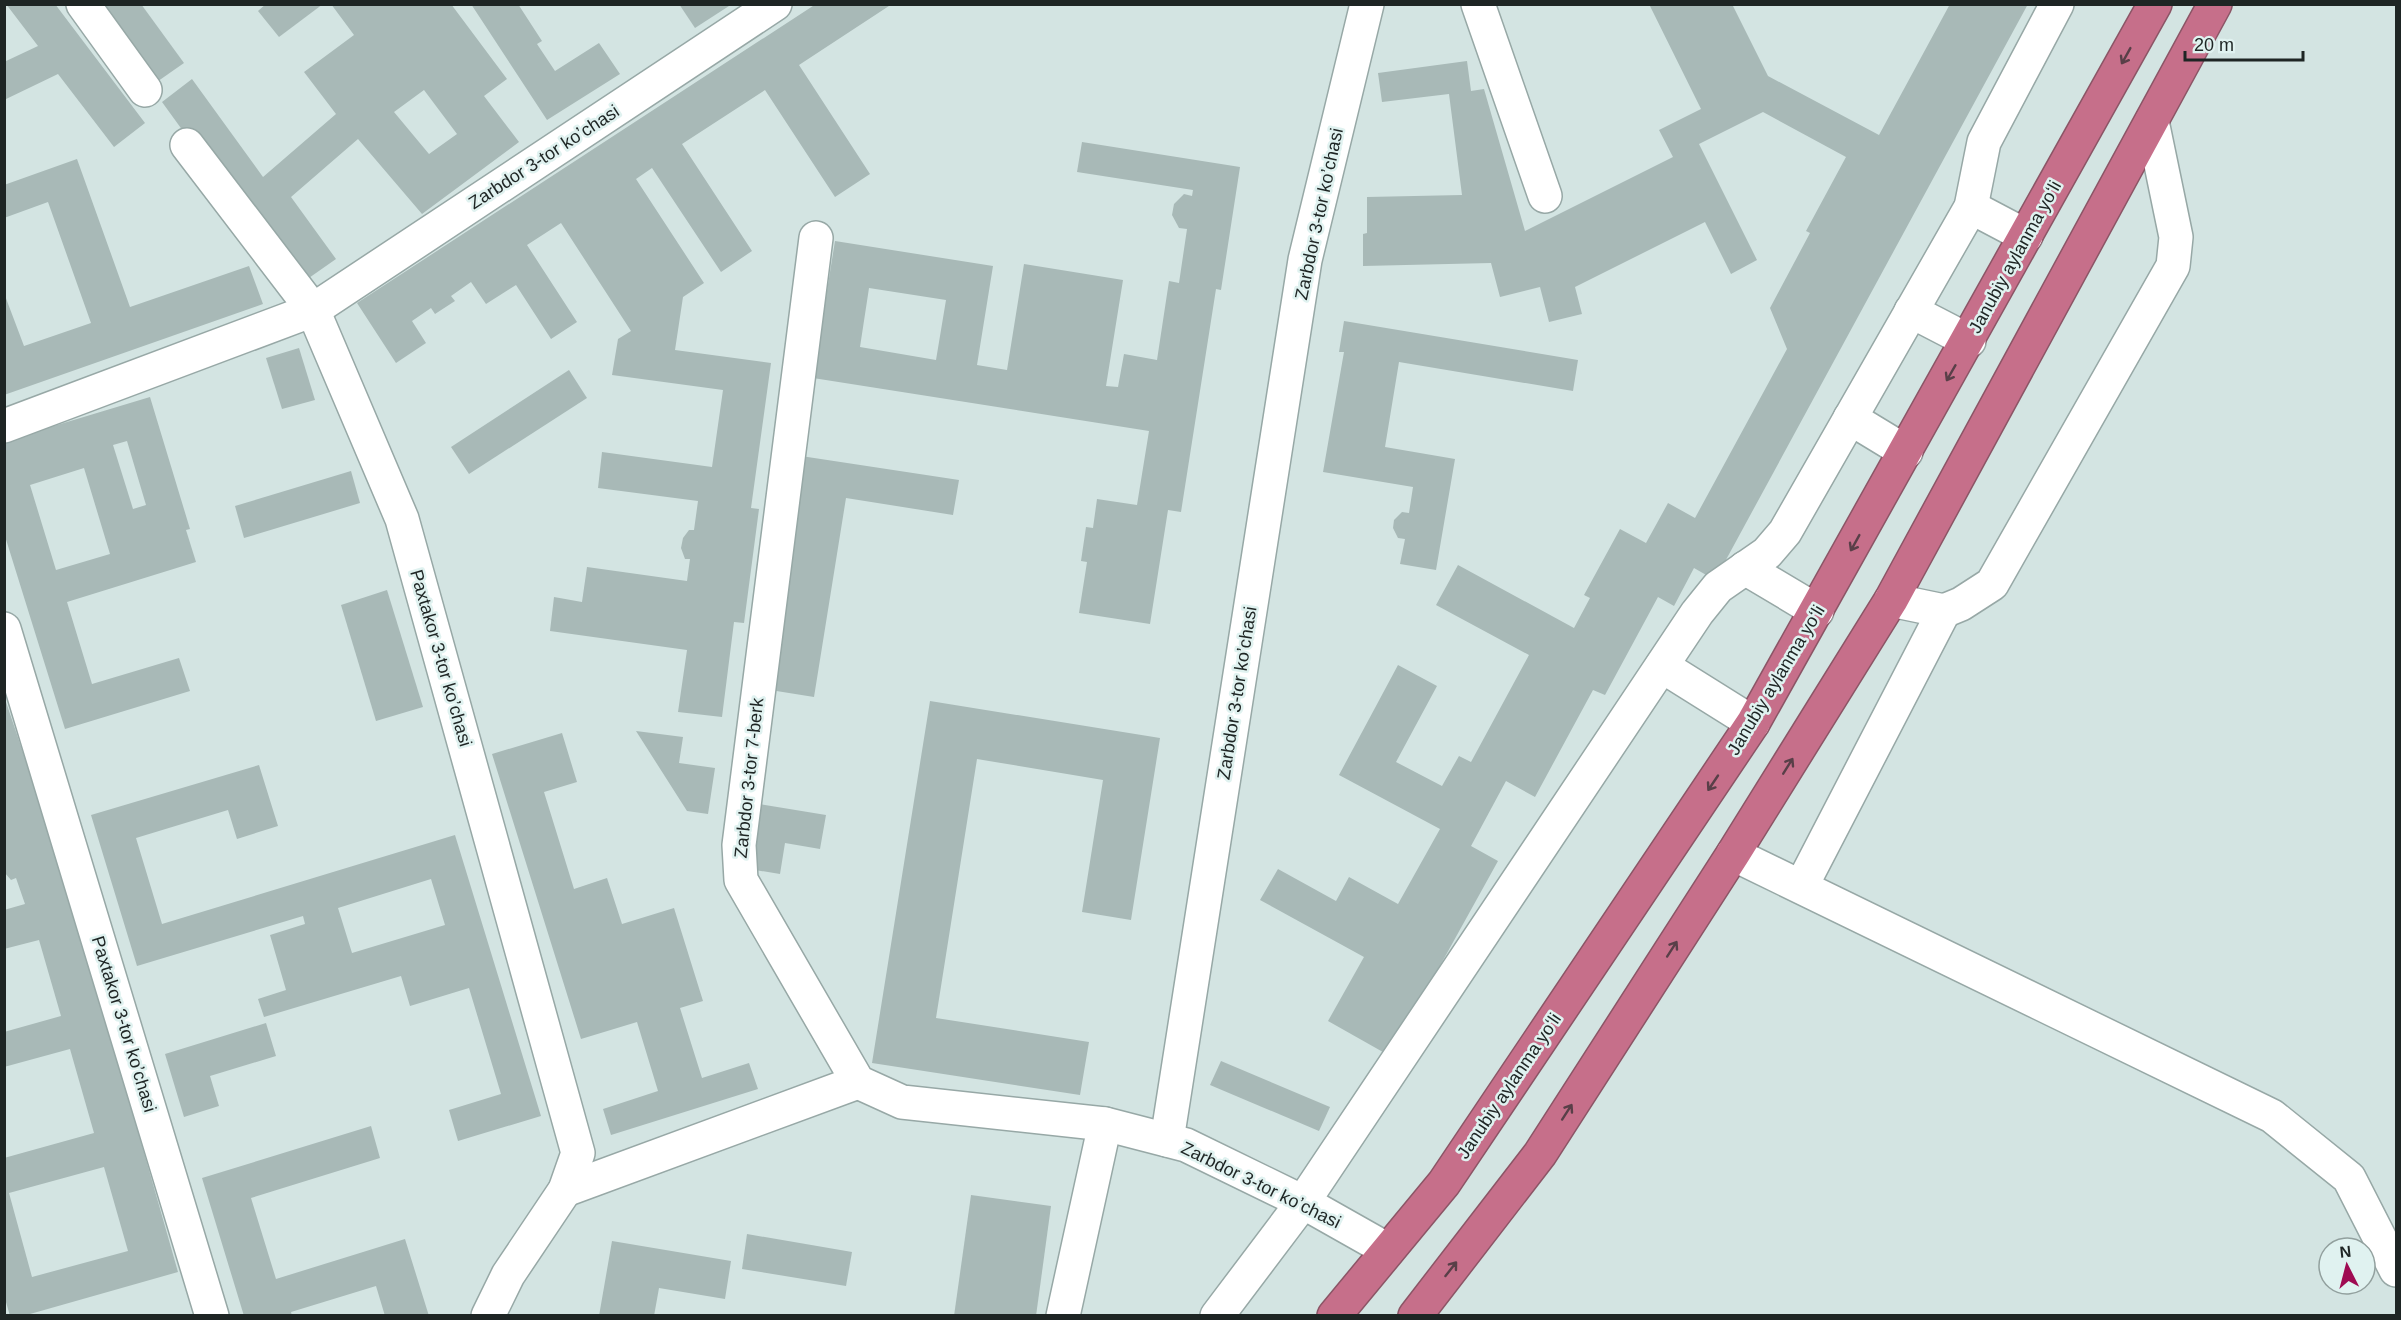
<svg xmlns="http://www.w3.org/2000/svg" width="2401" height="1320" font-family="Arial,sans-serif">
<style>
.building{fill:#a8b9b7;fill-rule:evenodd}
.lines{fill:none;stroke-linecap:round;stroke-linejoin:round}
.minor-casing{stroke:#97a8a6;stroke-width:36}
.highway-casing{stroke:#8b5566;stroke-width:36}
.minor{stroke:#fff;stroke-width:33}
.highway{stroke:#c66f8a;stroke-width:33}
.oneway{stroke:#593f48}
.labels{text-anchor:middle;stroke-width:5;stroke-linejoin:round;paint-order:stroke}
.street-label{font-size:18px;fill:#1e2524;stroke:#e0f2f0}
</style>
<rect width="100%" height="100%" fill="#d3e4e2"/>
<g class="building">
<path d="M6,4H55L145,123L114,147L58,74L4,100V62L38,46Z"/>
<path d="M91,4H141L184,63L151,86Z"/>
<path d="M266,4H323L279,37L258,11Z"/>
<path d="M331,4H451L507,79L484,96L519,142L422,214L358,139L291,197L336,259L296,287L162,102L192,79L263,177L336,114L304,72L354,35ZM424,90L457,134L429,154L394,112Z"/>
<path d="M471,4H518L542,41L537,44L555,71L599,43L620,74L547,120Z"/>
<path d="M679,4H727L729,6L695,28Z"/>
<path d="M816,4H892L799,65L870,174L835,197L765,90L682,144L752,251L721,272L652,168L636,179L704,283L683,297L675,350L771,363L751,508L759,509L744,623L734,622L722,717L678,712L687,650L550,631L554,597L582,602L587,567L687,581L690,559H685L681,548L683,538L689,530H694L698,501L598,488L602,452L712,467L723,390L612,375L618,339L631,331L561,223L527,245L577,322L551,339L516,285L486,304L471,282L451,296L455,301L435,314L431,308L412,321L426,343L396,363L357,303Z"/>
<path d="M1649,4H1732L1768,76L1879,135L1950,4H2028L1715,580L1694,568L1674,606L1658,597L1605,695L1593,690L1535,797L1506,781L1471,846L1498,861L1390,1056L1328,1021L1364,957L1260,900L1278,869L1336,901L1349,877L1398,904L1440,829L1339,775L1398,665L1437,686L1396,762L1442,786L1459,756L1471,762L1529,655L1436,605L1458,565L1574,628L1590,598L1584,595L1620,529L1646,543L1668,503L1695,518L1787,349L1770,308L1810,233L1806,231L1846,157L1763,112L1699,144L1757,260L1731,274L1705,222L1575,287L1582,314L1549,322L1540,287L1500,297L1491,263L1363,266V234L1367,233V197L1462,195L1449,94L1382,102L1378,73L1467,61L1471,91L1484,89L1525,231L1673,157L1659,130L1701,109Z"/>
<path d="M1082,142L1240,167L1221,290L1216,289L1181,512L1168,510L1150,624L1079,613L1087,562L1081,561L1086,527L1093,528L1097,499L1137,505L1149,431L813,378L835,241L993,266L977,365L1007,370L1024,264L1123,280L1106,386L1118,387L1124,354L1157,360L1169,281L1179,283L1187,229L1179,228L1172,215L1174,204L1184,194L1192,196L1193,190L1077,172ZM869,288L946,300L936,360L860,347Z"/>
<path d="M77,159L130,307L249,266L263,304L4,395V293L24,346L91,323L48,202L4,218V185Z"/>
<path d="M1344,321L1578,360L1573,391L1399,362L1385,447L1455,459L1436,570L1400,564L1405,539L1398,538L1393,528L1394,520L1402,512L1409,513L1413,487L1323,472L1344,352H1339Z"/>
<path d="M299,348L315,400L282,409L266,358Z"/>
<path d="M569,370L587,398L469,474L451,447Z"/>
<path d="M150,397L190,529L186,530L196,562L67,602L92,684L179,658L190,691L65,729L4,533V441ZM127,441L146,505L133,509L113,445ZM84,468L110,554L56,570L30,485Z"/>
<path d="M801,456L959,480L953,515L846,498L814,697L764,689Z"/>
<path d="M351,471L360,503L244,538L235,506Z"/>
<path d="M387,590L423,707L376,721L341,605Z"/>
<path d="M5,699L70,892L178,1272L23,1316H10L4,1295V1158L94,1133L70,1049L4,1067V1032L61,1016L39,940L4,949V910L25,904L16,878L11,880L5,873ZM104,1167L128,1251L32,1277L9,1193Z"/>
<path d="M930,701L1160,738L1131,920L1082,912L1103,780L977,759L936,1018L1089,1042L1080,1095L872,1063Z"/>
<path d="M636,731L683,737L679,763L715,768L708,814L687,811Z"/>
<path d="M562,733L577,782L544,792L574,889L607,878L622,924L674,908L703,1001L680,1008L702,1078L749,1063L758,1089L611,1135L603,1109L658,1091L637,1022L581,1039L492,754Z"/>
<path d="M259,765L278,826L237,839L228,810L136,838L162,924L455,835L541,1116L458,1141L449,1110L501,1094L469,988L410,1006L401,976L264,1017L258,999L286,990L270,935L305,924L303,916L137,966L91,815ZM431,879L445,925L352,953L338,908Z"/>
<path d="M753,803L826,815L820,849L785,843L780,874L743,868Z"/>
<path d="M266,1023L276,1056L210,1076L219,1106L184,1117L165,1054Z"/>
<path d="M1221,1061L1330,1107L1319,1131L1210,1085Z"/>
<path d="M371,1126L380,1158L251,1198L276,1279L405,1239L429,1316H385L376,1286L291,1312L292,1316H244L202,1178Z"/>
<path d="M971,1195L1051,1206L1036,1316H954Z"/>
<path d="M747,1234L852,1252L846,1286L742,1269Z"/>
<path d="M612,1241L731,1261L725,1299L659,1288L654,1316H599Z"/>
</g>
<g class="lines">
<g class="minor-casing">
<g id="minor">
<path d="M83,4L145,90"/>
<path d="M1478,4L1545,196"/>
<path d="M187,145L313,310L402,519L578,1153L565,1190L508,1275L488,1316"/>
<path d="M1971,207L2026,236"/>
<path d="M816,238L739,845L741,880L858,1082L902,1102L1105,1124L1186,1145L1303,1202L1388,1250"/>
<path d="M1911,311L1969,341"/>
<path d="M1850,418L1906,452"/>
<path d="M4,426L313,310L775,4"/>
<path d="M1745,568L1817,611"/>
<path d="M1891,600L1944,611L1961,604L1992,584L2173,266L2176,237L2152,121"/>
<path d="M4,629L212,1316"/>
<path d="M1662,666L1753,723"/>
<path d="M1733,854L2272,1116L2349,1178L2396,1270"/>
<path d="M1802,885L1944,611"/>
<path d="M1167,1140L1305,260L1367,4"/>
<path d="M565,1190L858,1082"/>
<path d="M1063,1316L1105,1124"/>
<path d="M1217,1316L1303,1202L1697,613L1718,587L1767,553L1785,532L1971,207L1984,142L2057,4"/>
</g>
</g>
<g class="highway-casing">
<g id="highway">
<path d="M1334,1316L1444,1183L1753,723L2155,4"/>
<path d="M1415,1316L1540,1154L1733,854L1891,600L2215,4"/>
</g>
</g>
<use href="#minor" class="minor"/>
<use href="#highway" class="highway"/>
</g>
<defs><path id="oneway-shaft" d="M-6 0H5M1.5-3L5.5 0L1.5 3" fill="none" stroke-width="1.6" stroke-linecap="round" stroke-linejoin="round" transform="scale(1.5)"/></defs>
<g class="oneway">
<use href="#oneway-shaft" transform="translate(2126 56) rotate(119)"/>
<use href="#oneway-shaft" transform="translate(1951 373) rotate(120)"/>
<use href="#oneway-shaft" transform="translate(1855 543) rotate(119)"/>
<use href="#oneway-shaft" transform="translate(1788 766) rotate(-58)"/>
<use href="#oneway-shaft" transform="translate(1713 783) rotate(124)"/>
<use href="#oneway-shaft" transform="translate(1672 949) rotate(-57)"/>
<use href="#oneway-shaft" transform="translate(1567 1112) rotate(-57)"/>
<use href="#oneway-shaft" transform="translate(1451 1269) rotate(-52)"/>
</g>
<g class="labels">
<g class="street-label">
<text transform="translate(544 157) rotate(-33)" y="6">Zarbdor 3-tor koʼchasi</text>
<text transform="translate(1319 214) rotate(-78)" y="6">Zarbdor 3-tor koʼchasi</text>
<text transform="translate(2015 257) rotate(-61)" y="6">Janubiy aylanma yoʻli</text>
<text transform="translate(441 658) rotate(74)" y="6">Paxtakor 3-tor koʼchasi</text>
<text transform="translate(1776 680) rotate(-59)" y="6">Janubiy aylanma yoʻli</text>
<text transform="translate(1237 693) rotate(-81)" y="6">Zarbdor 3-tor koʼchasi</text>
<text transform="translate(749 778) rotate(-84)" y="6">Zarbdor 3-tor 7-berk</text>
<text transform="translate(124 1024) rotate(73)" y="6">Paxtakor 3-tor koʼchasi</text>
<text transform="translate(1509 1086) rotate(-56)" y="6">Janubiy aylanma yoʻli</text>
<text transform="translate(1261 1185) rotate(26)" y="6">Zarbdor 3-tor koʼchasi</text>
</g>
</g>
<rect width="2401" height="1320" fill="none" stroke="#1e2524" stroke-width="12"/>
<g transform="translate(2347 1266) rotate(354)"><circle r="28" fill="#e0f2f0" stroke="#92a09e" stroke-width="1.5"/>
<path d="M0-4.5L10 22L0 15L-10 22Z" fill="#9f0b52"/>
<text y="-9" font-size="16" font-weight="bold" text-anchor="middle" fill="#1e2524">N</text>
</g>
<path d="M2185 51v9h118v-9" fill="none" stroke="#1e2524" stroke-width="3"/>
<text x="2194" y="51" font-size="18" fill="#1e2524" stroke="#e0f2f0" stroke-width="4.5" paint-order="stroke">20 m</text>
</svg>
